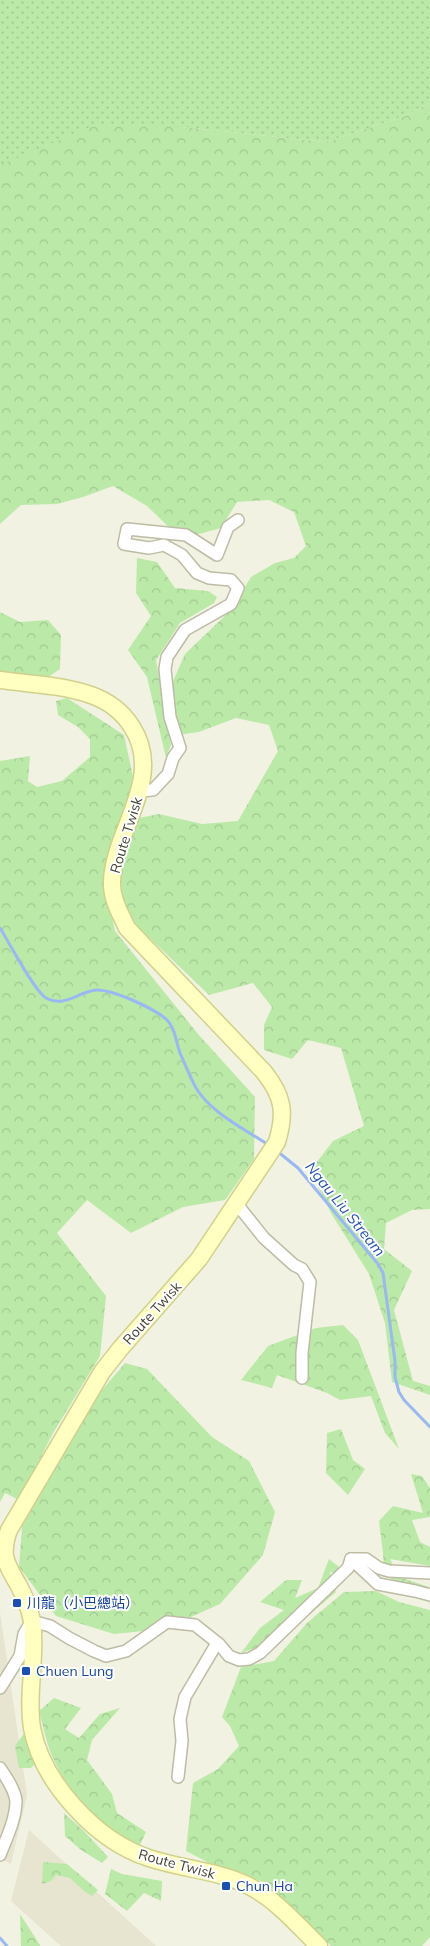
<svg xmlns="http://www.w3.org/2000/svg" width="430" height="1946" font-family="Mulish,'Noto Sans TC',sans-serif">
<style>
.residential{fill:#e7e5d0}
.grass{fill:url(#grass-dots)}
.forest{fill:url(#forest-crowns)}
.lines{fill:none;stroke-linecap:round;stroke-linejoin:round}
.stream{stroke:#9ab8f3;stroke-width:3}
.minor-casing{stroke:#bebca5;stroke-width:14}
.secondary-casing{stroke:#d1d18d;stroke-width:19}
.minor{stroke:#fff;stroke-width:11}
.secondary{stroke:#feffc0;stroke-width:16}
.transit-dot{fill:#1a4fb4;stroke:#fff;stroke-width:2}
.labels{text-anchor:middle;stroke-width:4;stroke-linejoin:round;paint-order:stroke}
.street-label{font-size:14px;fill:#444233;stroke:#fff}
.transit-label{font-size:14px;fill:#164399;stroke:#fff;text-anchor:start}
.water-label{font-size:15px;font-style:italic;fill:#2754b4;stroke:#fff}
</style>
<defs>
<pattern id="grass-dots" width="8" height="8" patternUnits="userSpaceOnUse" patternTransform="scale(1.25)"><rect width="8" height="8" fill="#bbe9a8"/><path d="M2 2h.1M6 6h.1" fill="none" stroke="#a2c991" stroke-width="1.8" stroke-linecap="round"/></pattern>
<pattern id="forest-crowns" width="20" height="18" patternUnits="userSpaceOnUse" patternTransform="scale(1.25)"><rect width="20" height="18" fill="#bbe9a8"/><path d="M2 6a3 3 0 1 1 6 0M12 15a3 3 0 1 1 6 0" fill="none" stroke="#a2c991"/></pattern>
</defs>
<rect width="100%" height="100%" fill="#f2f2e2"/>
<g class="residential">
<path d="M0,1612L27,1795L11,1864L0,1859Z"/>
<path d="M29,1830L156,1946H61L11,1901Z"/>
</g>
<path class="grass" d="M0,0H430V103L405,116L326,142L182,127L0,165Z"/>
<g class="forest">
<path d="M430,103V1209L412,1210L386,1223L384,1249L412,1271L394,1310L413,1381L430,1386V1395L392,1382L385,1323L369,1274L331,1213L310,1171L333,1141L364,1126L341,1048L308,1040L292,1059L264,1050V1025L272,1007L253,983L209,995L134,923L125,906L121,894L120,881L123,864L139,818L159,814L202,824L238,821L278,751L269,725L236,718L199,732L177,735L170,688L185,654L230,611L251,577L275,563L294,558L306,546L294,512L269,500L237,502L221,528L181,539L147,506L113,486L83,497L57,504L21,505L0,524V165L95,125L182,127L326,142L405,116Z"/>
<path d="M137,558L157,562L175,588L208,591L217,597L214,603L180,623L156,660L171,745L166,758L147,677L128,650L151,616L136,593Z"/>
<path d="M0,612L20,622L48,620L61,635L60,669L44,680L0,671Z"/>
<path d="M67,698L124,735L134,781L104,881L115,931L198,1034L255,1097L254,1159L225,1200L183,1207L131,1233L87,1200L57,1233L106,1296L100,1356L53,1433L19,1500L5,1493L0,1502V761L30,756L28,781L37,787L62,781L90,757V739L78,727L58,715L56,701Z"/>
<path d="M343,1325L358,1340L399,1449L385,1433L371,1396L340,1400L327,1393L277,1375L272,1388L241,1380L268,1346L316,1328Z"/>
<path d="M125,1363L147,1369L212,1437L249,1461L275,1512L263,1555L220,1604L164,1629L114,1634L56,1616L19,1567L22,1527L92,1402Z"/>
<path d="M341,1429L353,1460L365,1469L348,1495L326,1473L327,1433Z"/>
<path d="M411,1474L422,1476L430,1488V1517L412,1520L420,1542L430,1547V1566L390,1559L399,1577L429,1587L408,1588L384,1575L383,1553L379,1521L393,1506L423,1513Z"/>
<path d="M329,1559L350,1576L330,1572L336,1592L281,1639L241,1653L260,1628L284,1610L260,1602L286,1580H302L295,1598L318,1588Z"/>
<path d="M376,1591L399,1602L430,1610V1937L422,1946H331L285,1900L264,1882L215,1866L186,1851L193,1783L218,1769L239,1746L230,1726L222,1717L241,1667L274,1661L307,1623L344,1592Z"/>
<path d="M54,1698L81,1708L65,1729L79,1738L100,1714L120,1708L92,1740L87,1760L112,1794L117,1813L146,1832L139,1847C99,1828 70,1796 52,1756C46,1742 43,1725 39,1711Z"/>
<path d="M25,1732L37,1762L31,1768H19L15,1746Z"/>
<path d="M64,1813L83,1830L108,1857L102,1863L81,1850L65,1836Z"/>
<path d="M43,1862L67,1864L98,1890L92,1896L85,1892L70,1878L56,1875L51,1881L42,1884Z"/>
<path d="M111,1869L122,1874L162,1881L161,1901L144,1893L127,1911L105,1894Z"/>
<path d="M20,1914L40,1945V1946H21Z"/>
</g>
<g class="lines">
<g class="stream">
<path d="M0,928C9,942 34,991 46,998C64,1008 78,992 96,990C112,989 153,1008 166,1019C175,1027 176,1042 180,1053C185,1064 190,1077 196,1088C212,1114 245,1129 270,1146"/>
<path d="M277,1151L298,1168L378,1264L383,1273L395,1361V1377L399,1392L404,1400L430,1427"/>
<path d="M0,1938L7,1946"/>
</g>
<g class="minor-casing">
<g id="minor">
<path d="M139,791L153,790L168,774L173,758L180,748L170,717L165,669L167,657L185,630L231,604L238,588L231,580L209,578L197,573L182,555L164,545L149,548L124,544L127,529L186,535L217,555L228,527L238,520"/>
<path d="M236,1203L264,1238L294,1265L302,1269L310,1282L302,1353V1378"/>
<path d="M351,1559L378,1584L415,1591L430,1595"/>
<path d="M0,1688L20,1656L24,1634L32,1621L50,1626L69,1638L94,1651L106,1656L126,1651L167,1622L195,1625L219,1644L229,1656L239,1660L249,1659L260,1653L348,1568L351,1559H366L379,1568L389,1571L430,1573"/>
<path d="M0,1768C6,1777 15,1790 16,1801C16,1819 6,1839 0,1855"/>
<path d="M178,1777L182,1741L180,1719L185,1697L217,1643"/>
</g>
</g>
<g class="secondary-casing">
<path id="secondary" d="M0,680C30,684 62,685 91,695C108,701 122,711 132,727C165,778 114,830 112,881C111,898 120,913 127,928L264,1072C283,1096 286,1112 277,1142L199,1259L120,1349L102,1372L9,1530C6,1538 4,1547 5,1556C7,1567 14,1577 19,1586C27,1601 33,1617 33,1633C35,1665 27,1696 32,1728C42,1782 96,1841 149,1858C181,1869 216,1870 247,1885C276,1899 296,1924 319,1946"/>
</g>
<use href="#minor" class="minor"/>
<use href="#secondary" class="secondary"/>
</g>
<g class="transit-dot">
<rect x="12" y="1598" width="10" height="10" rx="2.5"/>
<rect x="21" y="1666" width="10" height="10" rx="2.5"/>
<rect x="221" y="1881" width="10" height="10" rx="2.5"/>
</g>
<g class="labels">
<g class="street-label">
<text transform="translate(126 835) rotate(-73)" y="5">Route Twisk</text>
<text transform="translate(152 1313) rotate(-48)" y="5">Route Twisk</text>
<text transform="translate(177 1864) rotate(15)" y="5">Route Twisk</text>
</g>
<g class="transit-label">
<text x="27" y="1608">川龍（小巴總站）</text>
<text x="36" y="1676">Chuen Lung</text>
<text x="236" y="1891">Chun Ha</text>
</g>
<g class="water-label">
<text transform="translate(345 1209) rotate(51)" y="5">Ngau Liu Stream</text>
</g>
</g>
</svg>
